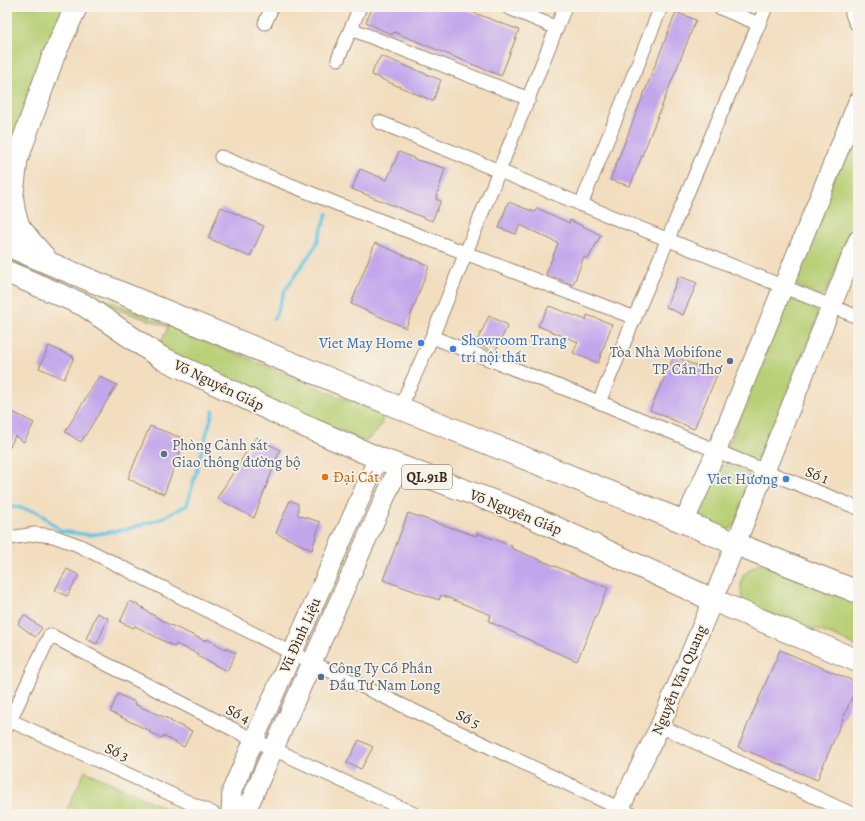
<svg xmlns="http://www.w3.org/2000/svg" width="865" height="821" font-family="Alegreya,serif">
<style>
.green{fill:#b7cf74;stroke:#797c49}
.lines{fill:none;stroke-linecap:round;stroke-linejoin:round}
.stream{stroke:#65c5e3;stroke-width:3.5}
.building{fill:#c2a6ec}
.street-casing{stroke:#96846e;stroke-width:15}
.secondary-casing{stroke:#96846e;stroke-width:21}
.highway-casing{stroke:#96846e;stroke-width:24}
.street{stroke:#fff;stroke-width:13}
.secondary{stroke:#fff;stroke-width:19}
.highway{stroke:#fff;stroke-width:22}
.shop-dot{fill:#3f7fe0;stroke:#f7f3e8;stroke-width:1.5}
.service-dot{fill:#5c6f8a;stroke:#f7f3e8;stroke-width:1.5}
.food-dot{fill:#e8710a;stroke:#f7f3e8;stroke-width:1.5}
.labels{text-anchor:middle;stroke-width:3.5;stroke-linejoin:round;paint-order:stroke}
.shield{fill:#f7f3e8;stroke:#73665b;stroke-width:1}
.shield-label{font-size:14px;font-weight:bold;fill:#3b2a1e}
.shop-label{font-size:15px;fill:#366cbe;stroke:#f7f3e8;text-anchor:end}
.service-label{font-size:15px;fill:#4e5e75;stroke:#f7f3e8;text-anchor:start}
.street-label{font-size:15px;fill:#3b2a1e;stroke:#f7f3e8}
.food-label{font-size:15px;fill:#c56008;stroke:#f7f3e8;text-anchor:start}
</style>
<rect width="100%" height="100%" fill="#f7f3e8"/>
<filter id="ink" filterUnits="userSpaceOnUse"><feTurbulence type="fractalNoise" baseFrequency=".025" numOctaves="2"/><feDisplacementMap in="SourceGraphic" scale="8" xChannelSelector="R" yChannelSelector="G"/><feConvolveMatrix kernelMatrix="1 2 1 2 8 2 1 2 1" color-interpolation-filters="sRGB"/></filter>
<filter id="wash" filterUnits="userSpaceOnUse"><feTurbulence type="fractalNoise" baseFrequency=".012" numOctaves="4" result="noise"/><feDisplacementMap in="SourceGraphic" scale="16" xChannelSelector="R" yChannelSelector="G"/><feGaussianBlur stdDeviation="0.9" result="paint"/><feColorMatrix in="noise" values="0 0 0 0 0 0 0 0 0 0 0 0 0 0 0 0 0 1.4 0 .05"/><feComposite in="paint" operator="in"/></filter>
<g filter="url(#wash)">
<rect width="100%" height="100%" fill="#f2ddbe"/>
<g class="green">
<path d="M7,7H72L7,157Z"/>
<path d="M858,117V215L827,290L824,294L820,296L797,286L794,280Z"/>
<path d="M7,259L171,326L383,415C382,427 374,439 362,441L159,347L168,327L125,312L7,265Z"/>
<path d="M788,299C793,300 812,306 815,310C818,312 817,316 817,319L762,455L757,459L751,460L731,450L728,446Z"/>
<path d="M727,465L748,473L749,480L736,523L732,528L727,530L702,519L699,516V512L717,468L721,466Z"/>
<path d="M759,563L858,600V647C845,641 831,634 818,630C792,621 765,615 742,600L741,585L743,575Z"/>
<path d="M85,771L178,814H65Z"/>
</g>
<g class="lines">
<g class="stream">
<path d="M274,319L285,290L316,245L327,214"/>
<path d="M7,505L38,512L61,531L90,535L127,529L158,520L187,505L213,411"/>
</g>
</g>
<g id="blocks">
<g class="building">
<path d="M373,7H459L519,30L501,76L394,32L392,35L366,22Z"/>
<path d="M676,12L696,20L630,186L610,180Z"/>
<path d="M381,56L441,80L433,101L372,75L374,67Z"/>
<path d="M399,152L414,158L413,159L445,168L436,199L441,201L432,221L352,189L360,169L387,180Z"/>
<path d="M508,202L535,212L537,208L569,223L570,220L601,235L588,259L584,257L573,285L546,274L558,243L520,225L516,234L499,228Z"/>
<path d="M221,207L264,226L250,257L208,238Z"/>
<path d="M375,243L429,266L406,328L351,304Z"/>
<path d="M679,276L697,283L683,315L666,307Z"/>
<path d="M549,306L586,320L587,315L612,324L598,363L573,353L578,342L538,326Z"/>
<path d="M489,316L508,325L495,352L476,343Z"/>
<path d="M49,346L74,357L64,379L39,368Z"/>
<path d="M674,356L717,375L694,429L650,410Z"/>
<path d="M99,376L117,385L81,442L65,432Z"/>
<path d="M7,409L34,423L24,442L15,436L7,453Z"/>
<path d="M150,426L185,439L164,494L140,485L128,478Z"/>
<path d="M256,437L280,450L254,518L217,498Z"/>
<path d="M290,500L298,504V515L320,522L312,550L276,533Z"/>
<path d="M408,513L476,536L477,533L512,546L511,548L608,588L577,661L534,643V642L488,621L491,615L441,595L439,600L383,580Z"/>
<path d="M67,569L79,575L67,596L55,590Z"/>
<path d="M130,601L144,608L143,609L168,624L206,641L207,639L225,649V648L236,653L227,671L197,656L198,654L176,644L175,647L135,626L134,628L120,622Z"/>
<path d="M97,613L108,618L97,644L86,639Z"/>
<path d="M24,615L42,628L35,637L18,624Z"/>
<path d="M780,650L858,683L817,780L738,747Z"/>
<path d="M118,694L135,702L134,704L171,720L170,721L192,731L184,747L163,736L162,738L149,732L150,731L110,712Z"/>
<path d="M359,740L373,747L361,769L347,763Z"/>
</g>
</g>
</g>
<g filter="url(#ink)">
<use href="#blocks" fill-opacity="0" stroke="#96846e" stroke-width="1"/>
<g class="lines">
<g class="street-casing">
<g id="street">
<path d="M507,7L557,28"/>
<path d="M718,7L759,24"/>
<path d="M265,23L272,7"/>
<path d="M351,29L529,99"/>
<path d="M338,59L360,7"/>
<path d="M379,122L858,317"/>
<path d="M221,157L340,205L635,318"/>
<path d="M581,205L661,7"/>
<path d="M432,337L599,402L765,471L858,508"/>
<path d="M599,402L766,7"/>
<path d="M400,408L432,337L565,7"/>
<path d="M7,540L10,538L35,534L53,536L78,545L292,653L631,814"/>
<path d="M7,719L214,814"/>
<path d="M660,726L852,814"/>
<path d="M7,727L50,635L254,740L414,814"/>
</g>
</g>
<g class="secondary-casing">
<g id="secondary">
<path d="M854,7L855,13L858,21"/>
<path d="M684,522L717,450L858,102"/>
<path d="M231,814L232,790L378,458"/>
<path d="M237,814L251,800L399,466"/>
<path d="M617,814L660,726L713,600L858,240"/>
</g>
</g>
<g class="highway-casing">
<g id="highway">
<path d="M16,165L12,196L14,212L19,227L30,241L45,258"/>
<path d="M7,180L18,156L53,57L76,7"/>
<path d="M7,245L51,264L400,408L684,522L736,544L858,592"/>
<path d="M7,272L84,305L160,357L300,424L378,458L519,511L713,600L858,661"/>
</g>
</g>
<use href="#street" class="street"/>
<use href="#secondary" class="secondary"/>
<use href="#highway" class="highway"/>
</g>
</g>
<g class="shop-dot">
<circle cx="421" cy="343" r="4"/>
<circle cx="453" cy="349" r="4"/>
<circle cx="786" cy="479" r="4"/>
</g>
<g class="service-dot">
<circle cx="730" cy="361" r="4"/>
<circle cx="164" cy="454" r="4"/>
<circle cx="321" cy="677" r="4"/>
</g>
<circle class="food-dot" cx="325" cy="477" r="4"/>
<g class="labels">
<rect class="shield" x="402" y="465" width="50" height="24" rx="3"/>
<g class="shield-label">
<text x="427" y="482">QL.91B</text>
</g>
<g class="shop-label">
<text x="461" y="345" text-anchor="start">Showroom Trang<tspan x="461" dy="17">trí nội thất</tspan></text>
<text x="413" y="348">Viet May Home</text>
<text x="778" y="484">Viet Hương</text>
</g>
<g class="service-label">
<text x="722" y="357" text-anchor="end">Tòa Nhà Mobifone<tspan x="722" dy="17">TP Cần Thơ</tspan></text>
<text x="172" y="450">Phòng Cảnh sát<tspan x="172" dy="17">Giao thông đường bộ</tspan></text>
<text x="329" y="673">Công Ty Cổ Phần<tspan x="329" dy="17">Đầu Tư Nam Long</tspan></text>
</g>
<g class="street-label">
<text transform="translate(219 385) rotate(26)" y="5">Võ Nguyên Giáp</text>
<text transform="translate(817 475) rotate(22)" y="5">Số 1</text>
<text transform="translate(516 512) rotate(22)" y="5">Võ Nguyên Giáp</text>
<text transform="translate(300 635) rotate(-66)" y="5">Vũ Đình Liệu</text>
<text transform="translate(679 680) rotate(-67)" y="5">Nguyễn Văn Quang</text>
<text transform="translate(238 714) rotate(27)" y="5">Số 4</text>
<text transform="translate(468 719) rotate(25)" y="5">Số 5</text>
<text transform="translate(117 752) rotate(25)" y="5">Số 3</text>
</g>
<g class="food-label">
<text x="333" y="482">Đại Cát</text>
</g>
</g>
<rect width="865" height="821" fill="none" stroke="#f7f3e8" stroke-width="24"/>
</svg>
